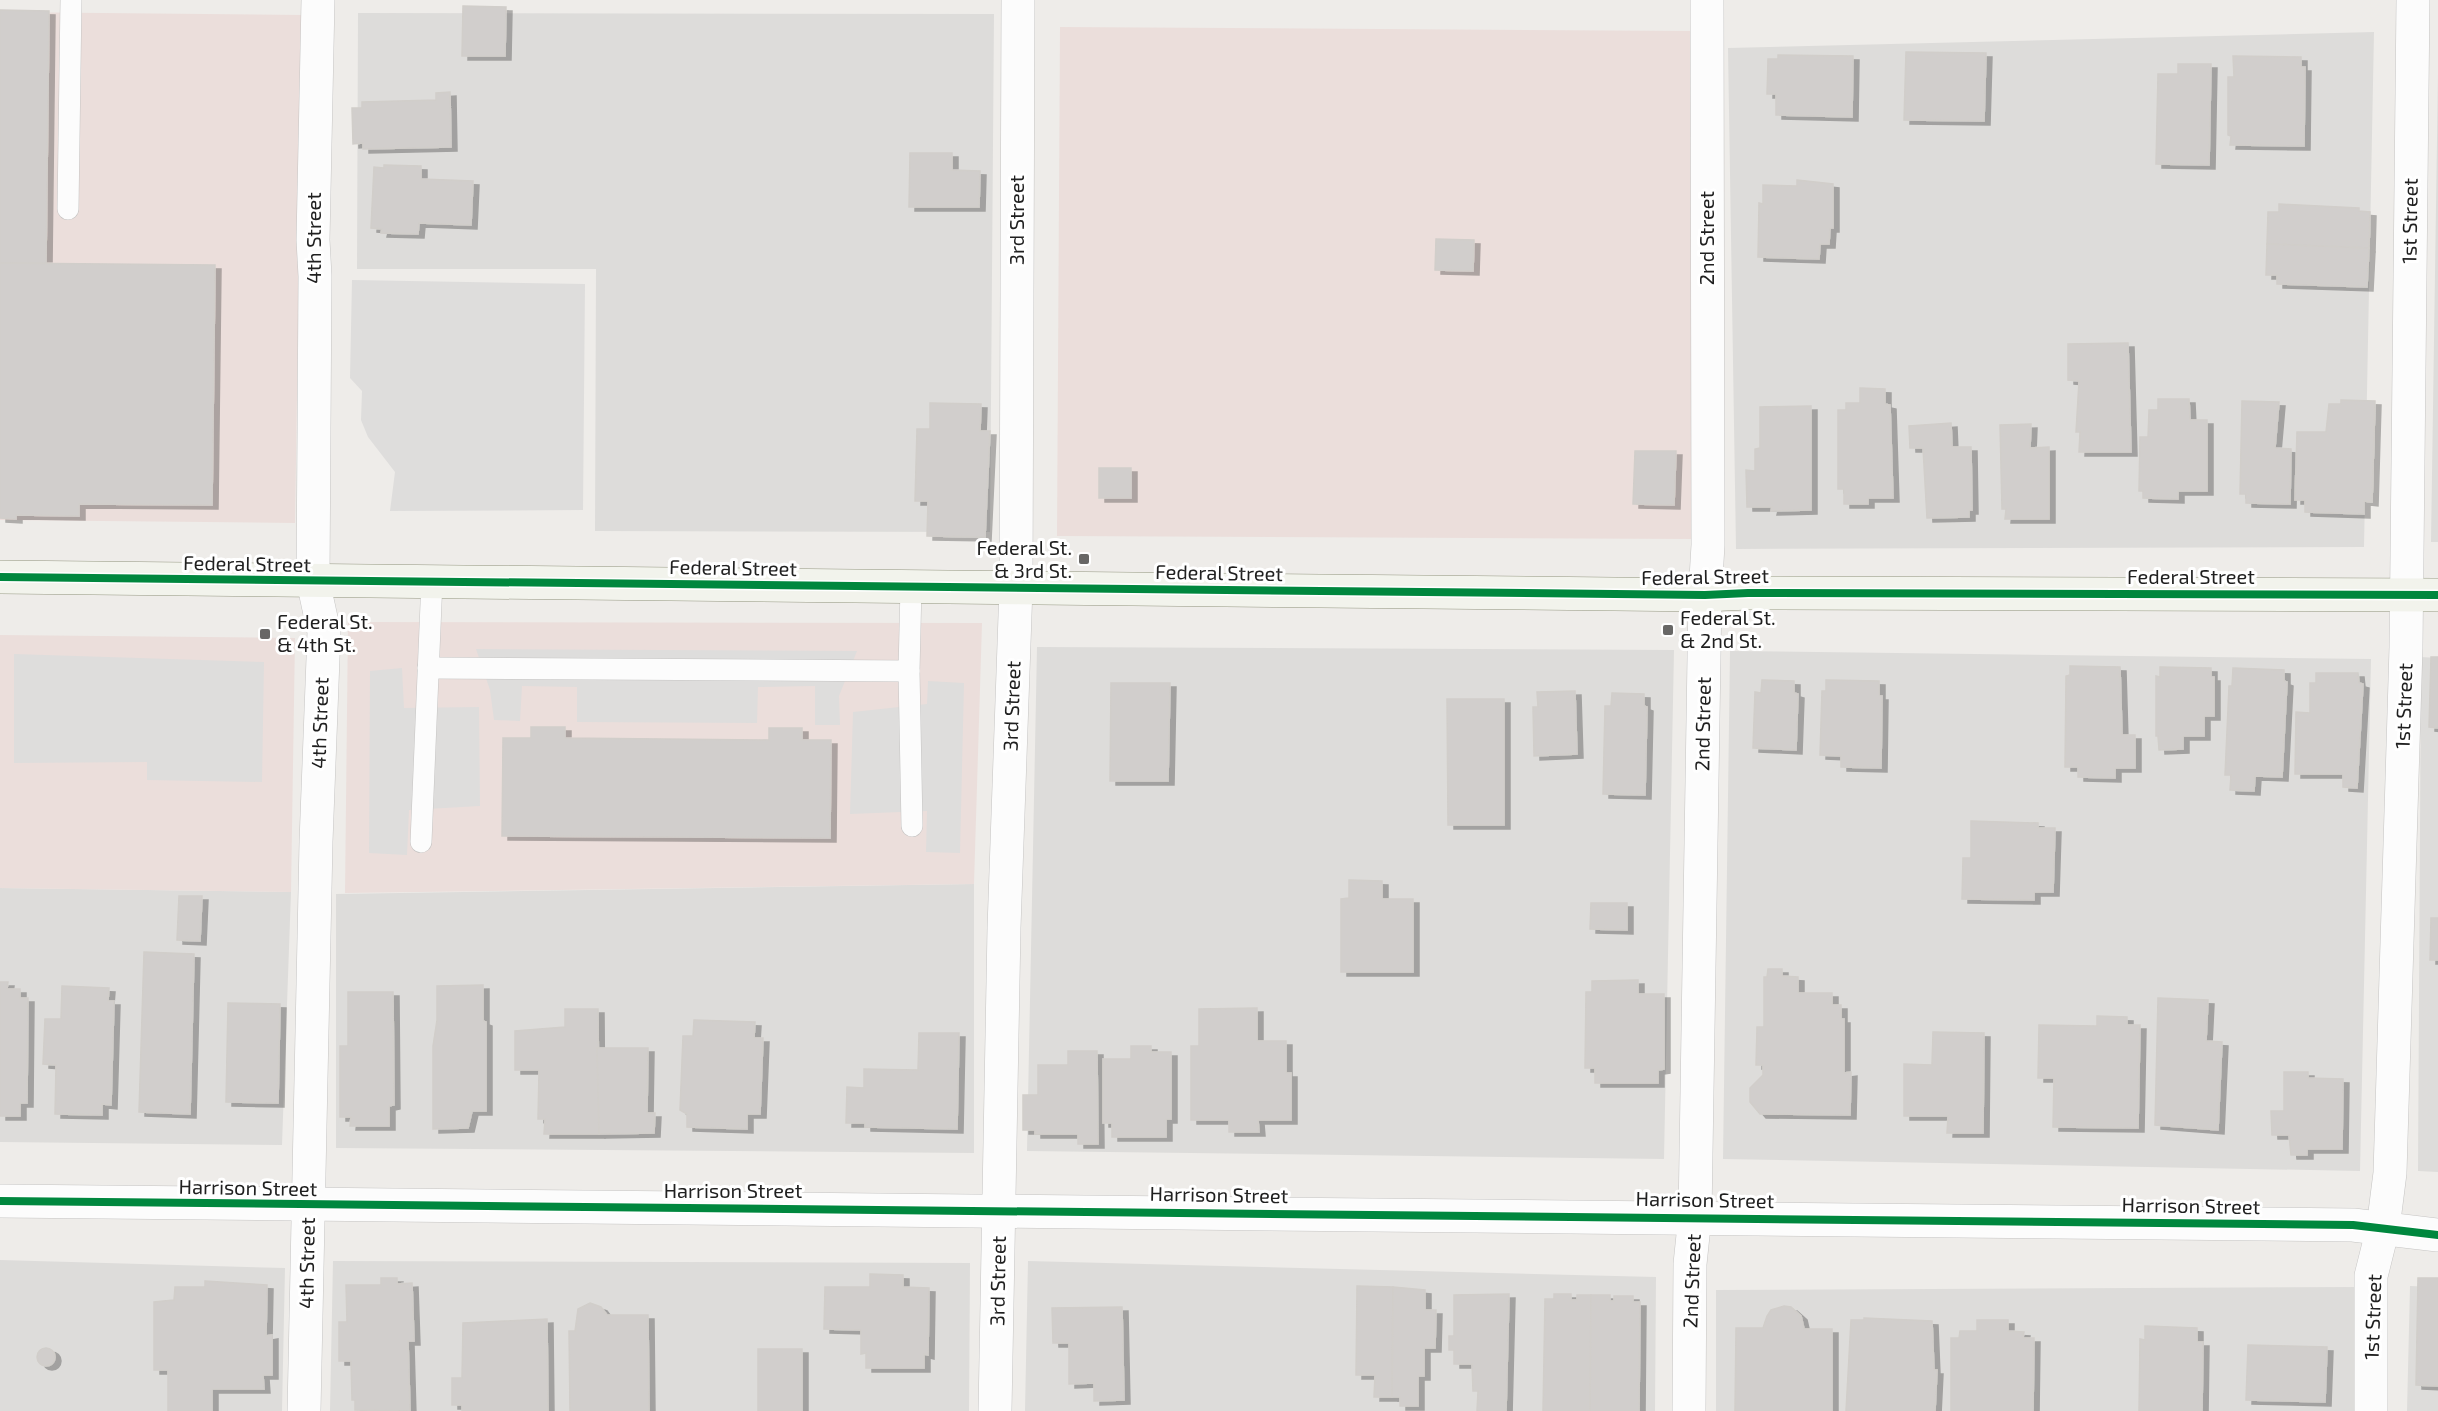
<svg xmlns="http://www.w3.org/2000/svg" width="2438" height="1411" font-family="'Exo 2',sans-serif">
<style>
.residential{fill:#dddcda}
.commercial{fill:#ebdedb}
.parking{fill:#dedddc}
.building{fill:#d1cecc;stroke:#d1ceca;stroke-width:1.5;filter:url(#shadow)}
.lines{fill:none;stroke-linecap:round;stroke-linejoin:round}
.lane-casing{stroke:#c5c4c3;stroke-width:22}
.street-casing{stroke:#c5c4c3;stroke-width:34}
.secondary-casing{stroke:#949781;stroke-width:34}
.lane{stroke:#fcfcfc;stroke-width:21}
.street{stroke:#fcfcfc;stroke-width:33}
.secondary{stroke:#f2f3ec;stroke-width:33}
.cycleway-casing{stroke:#fff;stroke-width:11}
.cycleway{stroke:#00873e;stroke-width:8}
.poi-dot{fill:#686766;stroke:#fff;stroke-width:2}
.labels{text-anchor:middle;stroke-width:6;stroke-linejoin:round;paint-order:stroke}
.street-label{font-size:20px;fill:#202020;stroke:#fff}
.poi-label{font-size:20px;fill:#202020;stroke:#fff;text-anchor:start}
</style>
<defs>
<filter id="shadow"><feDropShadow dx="6" dy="4" stdDeviation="0" flood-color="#0004"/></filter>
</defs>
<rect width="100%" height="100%" fill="#eeece9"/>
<g class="residential">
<path d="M358,13L994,14L990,532L595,531L596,269H357Z"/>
<path d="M2374,32L2364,547L1736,549L1728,48Z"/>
<path d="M2438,73V542H2431Z"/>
<path d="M1037,647L1674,650L1664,1159L1027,1151Z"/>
<path d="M1730,651L2371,659L2360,1171L1723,1159Z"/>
<path d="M2421,657L2438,658V1172L2418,1171Z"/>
<path d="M974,884V1153L336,1148V894Z"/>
<path d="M0,888L291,892L282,1145L0,1142Z"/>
<path d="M0,1260L285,1268L282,1411H0Z"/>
<path d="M333,1261L970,1263L969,1411H330Z"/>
<path d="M1028,1261L1656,1277L1655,1411H1025Z"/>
<path d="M2410,1286L2438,1287V1411H2407Z"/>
<path d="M2360,1287L2355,1411H1716V1290Z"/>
</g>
<g class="commercial">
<path d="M0,12L303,15L295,523L0,520Z"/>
<path d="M1060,27L1695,31L1693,539L1057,536Z"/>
<path d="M348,622L982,623L974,884L345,893Z"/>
<path d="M0,635L295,638L291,892L0,888Z"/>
</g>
<g class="parking">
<path d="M352,280L585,284L583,510L390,511L395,472L368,437L361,420L362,391L350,378Z"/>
<path d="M476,649L857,651L839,696L840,725H815V686L758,687L757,723L577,722V687L522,686L520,721L494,720L490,690Z"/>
<path d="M14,654L264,662L262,782L147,780V762L14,763Z"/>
<path d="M402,668L404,708L479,707L480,806L409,810L407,855L369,853L370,671Z"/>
<path d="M928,681L964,683L960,853L926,852L927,811L850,814L853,712L927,704Z"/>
</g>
<g class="building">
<path d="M463,6L506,7L505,56H462Z"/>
<path d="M0,10L49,11L46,263H0Z"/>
<path d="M1906,52L1986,53L1984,121L1904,120Z"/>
<path d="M1778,55L1853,56L1852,117L1776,115V94H1767L1768,59H1778Z"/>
<path d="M2233,56L2301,57V67H2305L2304,146L2230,145L2231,136L2228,135V77H2234Z"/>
<path d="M2178,64H2211L2209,165L2156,164L2158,74H2178Z"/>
<path d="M450,92L451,147L363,149V143L353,144L352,108H362V102L436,100V93Z"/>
<path d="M910,153H952V170L980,171L979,207H909Z"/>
<path d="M384,165L421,166V179L473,181L471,225L419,223L418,234L381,233L382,229L371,228L374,167L384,168Z"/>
<path d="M1797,180L1833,184V228H1830L1829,244H1820L1819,259L1758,257L1759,203L1763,204V185L1797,186Z"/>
<path d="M2279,204L2359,208V211L2370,212L2369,248L2267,244L2268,212H2279Z"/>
<path d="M1436,239L1474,240L1473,271L1435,270Z"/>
<path d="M2267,244L2369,248L2367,287L2277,284V275H2266Z"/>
<path d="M0,263L215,265L212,505L79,504V516L16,515V519L0,518Z"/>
<path d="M2128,343L2131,452H2079L2080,432H2076L2079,381L2068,380V344Z"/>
<path d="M1860,388L1885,389V404L1890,405L1893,498H1868V504H1844V489H1838V410H1846V403H1860Z"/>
<path d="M2158,399H2189L2190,420H2207V491H2178V499L2143,498V491H2139L2140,437H2148L2149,410H2158Z"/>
<path d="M2341,400L2375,401L2372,502L2364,501V514L2305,512V500H2295L2297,432H2326L2329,404H2341Z"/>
<path d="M2242,401L2279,402L2275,448L2291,449L2290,504L2246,503V494H2240Z"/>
<path d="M930,403L981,404L980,431H990L985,537L927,536L928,501H915L917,429H930Z"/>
<path d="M1811,406V510L1771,511L1772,507H1747L1746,470L1755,471V449L1760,448V407Z"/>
<path d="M1951,423L1952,447H1971L1972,510H1969V517L1927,518L1923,448H1910L1909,426Z"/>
<path d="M2031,424L2030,448L2049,447V519H2005L2006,509H2002L2000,425Z"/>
<path d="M1635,451H1676L1674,505L1633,504Z"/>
<rect x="1099" y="468" width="32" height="30"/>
<path d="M2431,657H2438V728L2429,727Z"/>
<path d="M2070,666L2120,667L2122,735H2135V768H2115V778L2078,777V767H2065L2066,676L2070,675Z"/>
<path d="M2160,667L2211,668V677H2214V716H2204V736H2183V749L2159,750L2158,736H2156V676L2160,677Z"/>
<path d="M2233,668L2284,670V681L2287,682L2282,777L2255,776L2254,791L2230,790L2231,775H2225L2229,686H2232Z"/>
<path d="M2316,673H2358L2359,683L2363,684L2357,788L2343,787V774H2295L2296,712L2310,713V683H2316Z"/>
<path d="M1762,680L1794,681V693L1798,694L1796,750L1753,748L1755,692L1761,693Z"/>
<path d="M1826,680L1879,681V696H1882L1881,768L1841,767V756L1820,755L1822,691H1826Z"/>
<path d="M1111,683H1170L1168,781H1110Z"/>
<path d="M1575,691L1577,754L1534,756L1533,707H1538L1537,692Z"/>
<path d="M1612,693L1644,694V706L1647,707L1645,795L1603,794L1605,706H1611Z"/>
<path d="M1447,699H1504V825H1448Z"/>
<path d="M531,727H565V738L769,740V728H802V740H831L830,838L502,836L503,738H531Z"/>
<path d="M1971,821L2038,823V828H2055L2053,892H2034V900L1962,899L1963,858H1971Z"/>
<path d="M1349,880L1382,881V899H1413V972H1341V899L1349,898Z"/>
<path d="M179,896H202L200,941L177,940Z"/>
<path d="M1591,903H1627V930L1590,929Z"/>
<path d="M2431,918H2438V960H2430Z"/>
<path d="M144,952L194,954L190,1114L139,1112Z"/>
<path d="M1768,969H1782V976L1798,977V993H1832V1005H1841V1019H1844V1073L1851,1072L1850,1115L1760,1114L1750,1102V1088L1763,1075V1065H1756L1757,1027H1764V977H1767Z"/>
<path d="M1638,980V994H1664V1069L1658,1070V1083H1595V1068H1585L1586,992H1592V981Z"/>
<path d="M0,982H8L7,989H20V998H28L27,1103H20V1116H0Z"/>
<path d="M483,985V1021L486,1022V1111H472L468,1128L433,1129V1046L437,1020V986Z"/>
<path d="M62,986L109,988L108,1001H114L111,1105L102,1104V1115L55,1114L56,1065L43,1064L45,1019H61Z"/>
<path d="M348,992H393L394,1105L389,1106V1126H350L351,1117H340V1046H348Z"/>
<path d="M2158,998L2208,1000L2206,1041L2222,1042L2218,1130L2155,1125Z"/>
<path d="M228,1003L280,1004L278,1103L226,1102Z"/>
<path d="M1257,1008V1041H1286V1073H1291V1120H1258L1259,1132H1229V1120H1191V1046H1199V1009Z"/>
<path d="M565,1009H598L599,1134H544L545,1119H538L539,1070H515V1031L565,1027Z"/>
<path d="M2097,1016L2127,1017V1025H2140L2138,1128L2053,1127L2054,1078H2038L2039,1025L2097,1026Z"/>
<path d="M694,1020L755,1022L754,1038H763L760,1114H747V1129L687,1127V1114L680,1110L683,1036H693Z"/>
<path d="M1933,1032L1984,1033L1983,1133H1947L1948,1116H1904V1064L1932,1065Z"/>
<path d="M919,1033H959L957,1129L865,1127V1123H846L847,1087L864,1088V1069L918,1070Z"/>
<path d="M1131,1046H1151V1052H1171V1119H1166V1137H1112V1123H1103V1059H1131Z"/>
<path d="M597,1048H648L647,1113H655L654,1133L599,1134Z"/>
<path d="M1068,1051H1097L1098,1144H1078V1134H1035V1130H1023V1095H1038V1065H1068Z"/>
<path d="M2284,1072H2308V1078L2343,1079L2342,1149H2307V1155H2291L2289,1135H2272L2271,1111H2284Z"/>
<path d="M870,1274L903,1275V1287L929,1288L928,1355L924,1354V1368H866V1353L861,1354V1330L824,1329L825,1287H870Z"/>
<path d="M381,1278H397V1284L412,1283L414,1341H408L410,1411L355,1410V1400H352L351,1361H339V1322H347L346,1285H381Z"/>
<path d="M2418,1278H2438V1386L2416,1385Z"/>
<path d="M205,1281L267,1285L266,1336L272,1335V1375H263L264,1389H212V1411H168V1370H154V1302L174,1300L175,1287H205Z"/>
<path d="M1357,1286L1393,1287L1392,1397H1374L1375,1375H1356Z"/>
<path d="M1393,1287L1425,1290V1310H1436L1435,1348H1424V1376H1418V1406H1400V1397H1392Z"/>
<path d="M1509,1294L1506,1411H1477L1478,1391H1473L1472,1364H1454V1350H1449V1336H1454V1295Z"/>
<path d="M1554,1294H1571V1300H1577V1295H1591L1590,1411H1543L1545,1299H1554Z"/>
<path d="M1591,1295H1610V1301H1614V1296H1633V1302H1640L1639,1411H1590Z"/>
<path d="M590,1303L601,1307L607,1315H648L649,1411H570L569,1331H575L578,1309Z"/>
<path d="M1784,1306L1791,1307L1801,1316L1804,1329H1832V1411H1735L1736,1328H1763L1767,1316L1771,1310Z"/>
<path d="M1122,1307L1124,1400L1094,1401V1383L1069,1384V1343H1053L1052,1308Z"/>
<path d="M1864,1318L1932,1321L1934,1370H1937L1935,1411H1846L1851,1320H1864Z"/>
<path d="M547,1319L548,1411H462V1405H452V1378H462L463,1323Z"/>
<path d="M1977,1320H2008V1331L2024,1332L2023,1338H2034L2033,1411H1951V1338H1959L1960,1331H1977Z"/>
<path d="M2145,1326L2197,1328V1342H2203L2202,1411H2139L2140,1339L2145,1340Z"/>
<path d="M2248,1345L2327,1347L2325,1402L2246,1400Z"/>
<circle cx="46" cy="1357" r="9"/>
<rect x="758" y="1349" width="44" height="62"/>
</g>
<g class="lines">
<g class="lane-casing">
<g id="lane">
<path d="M68,209L71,0"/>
<path d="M428,668L909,671L911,587"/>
<path d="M909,671L912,826"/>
<path d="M421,842L432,580"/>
</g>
</g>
<g class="street-casing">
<g id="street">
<path d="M0,1201L2353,1225L2438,1235"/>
<path d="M304,1411L316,842L324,632L313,581L315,276L313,240L318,0"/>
<path d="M995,1411L1004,928L1016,587L1018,0"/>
<path d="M1689,1411L1690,1264L1695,1216L1705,595L1708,545L1707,0"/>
<path d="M2371,1411V1276L2383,1228L2390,1173L2406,647L2413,0"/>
</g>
</g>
<g class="secondary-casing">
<path id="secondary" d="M0,577L1705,595L1748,593L2438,595"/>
</g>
<use href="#lane" class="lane"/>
<use href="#street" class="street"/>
<use href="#secondary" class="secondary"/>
<g class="cycleway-casing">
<g id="cycleway">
<path d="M0,577L1705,595L1748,593L2438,595"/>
<path d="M0,1201L2353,1225L2438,1235"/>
</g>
</g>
<use href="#cycleway" class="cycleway"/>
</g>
<g class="poi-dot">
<rect x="1078" y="553" width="12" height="12" rx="3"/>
<rect x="1662" y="624" width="12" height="12" rx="3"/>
<rect x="259" y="628" width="12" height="12" rx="3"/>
</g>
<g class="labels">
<g class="street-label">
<text transform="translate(1017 220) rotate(-90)" y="7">3rd Street</text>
<text transform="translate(2410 221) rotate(-89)" y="7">1st Street</text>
<text transform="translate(314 238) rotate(-90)" y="7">4th Street</text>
<text transform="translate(1707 238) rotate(-90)" y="7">2nd Street</text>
<text transform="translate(247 564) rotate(1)" y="7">Federal Street</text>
<text transform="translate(733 568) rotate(1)" y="7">Federal Street</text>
<text transform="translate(1219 573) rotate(1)" y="7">Federal Street</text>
<text transform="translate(1705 577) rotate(-1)" y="7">Federal Street</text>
<text x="2191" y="584">Federal Street</text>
<text transform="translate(1012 706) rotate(-88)" y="7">3rd Street</text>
<text transform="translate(2404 706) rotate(-88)" y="7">1st Street</text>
<text transform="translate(320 723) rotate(-88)" y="7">4th Street</text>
<text transform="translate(1703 724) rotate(-89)" y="7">2nd Street</text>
<text transform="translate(248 1188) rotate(1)" y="7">Harrison Street</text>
<text x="733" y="1198">Harrison Street</text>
<text transform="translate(1219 1195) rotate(1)" y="7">Harrison Street</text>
<text transform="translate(1705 1200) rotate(1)" y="7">Harrison Street</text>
<text transform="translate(2191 1206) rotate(1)" y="7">Harrison Street</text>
<text transform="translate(307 1263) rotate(-89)" y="7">4th Street</text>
<text transform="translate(998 1281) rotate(-89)" y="7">3rd Street</text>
<text transform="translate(1692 1281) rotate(-88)" y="7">2nd Street</text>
<text transform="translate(2373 1317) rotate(-88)" y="7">1st Street</text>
</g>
<g class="poi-label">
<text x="1072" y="555" text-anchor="end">Federal St.<tspan x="1072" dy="23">&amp; 3rd St.</tspan></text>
<text x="1680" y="625">Federal St.<tspan x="1680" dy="23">&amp; 2nd St.</tspan></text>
<text x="277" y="629">Federal St.<tspan x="277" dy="23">&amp; 4th St.</tspan></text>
</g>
</g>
</svg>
